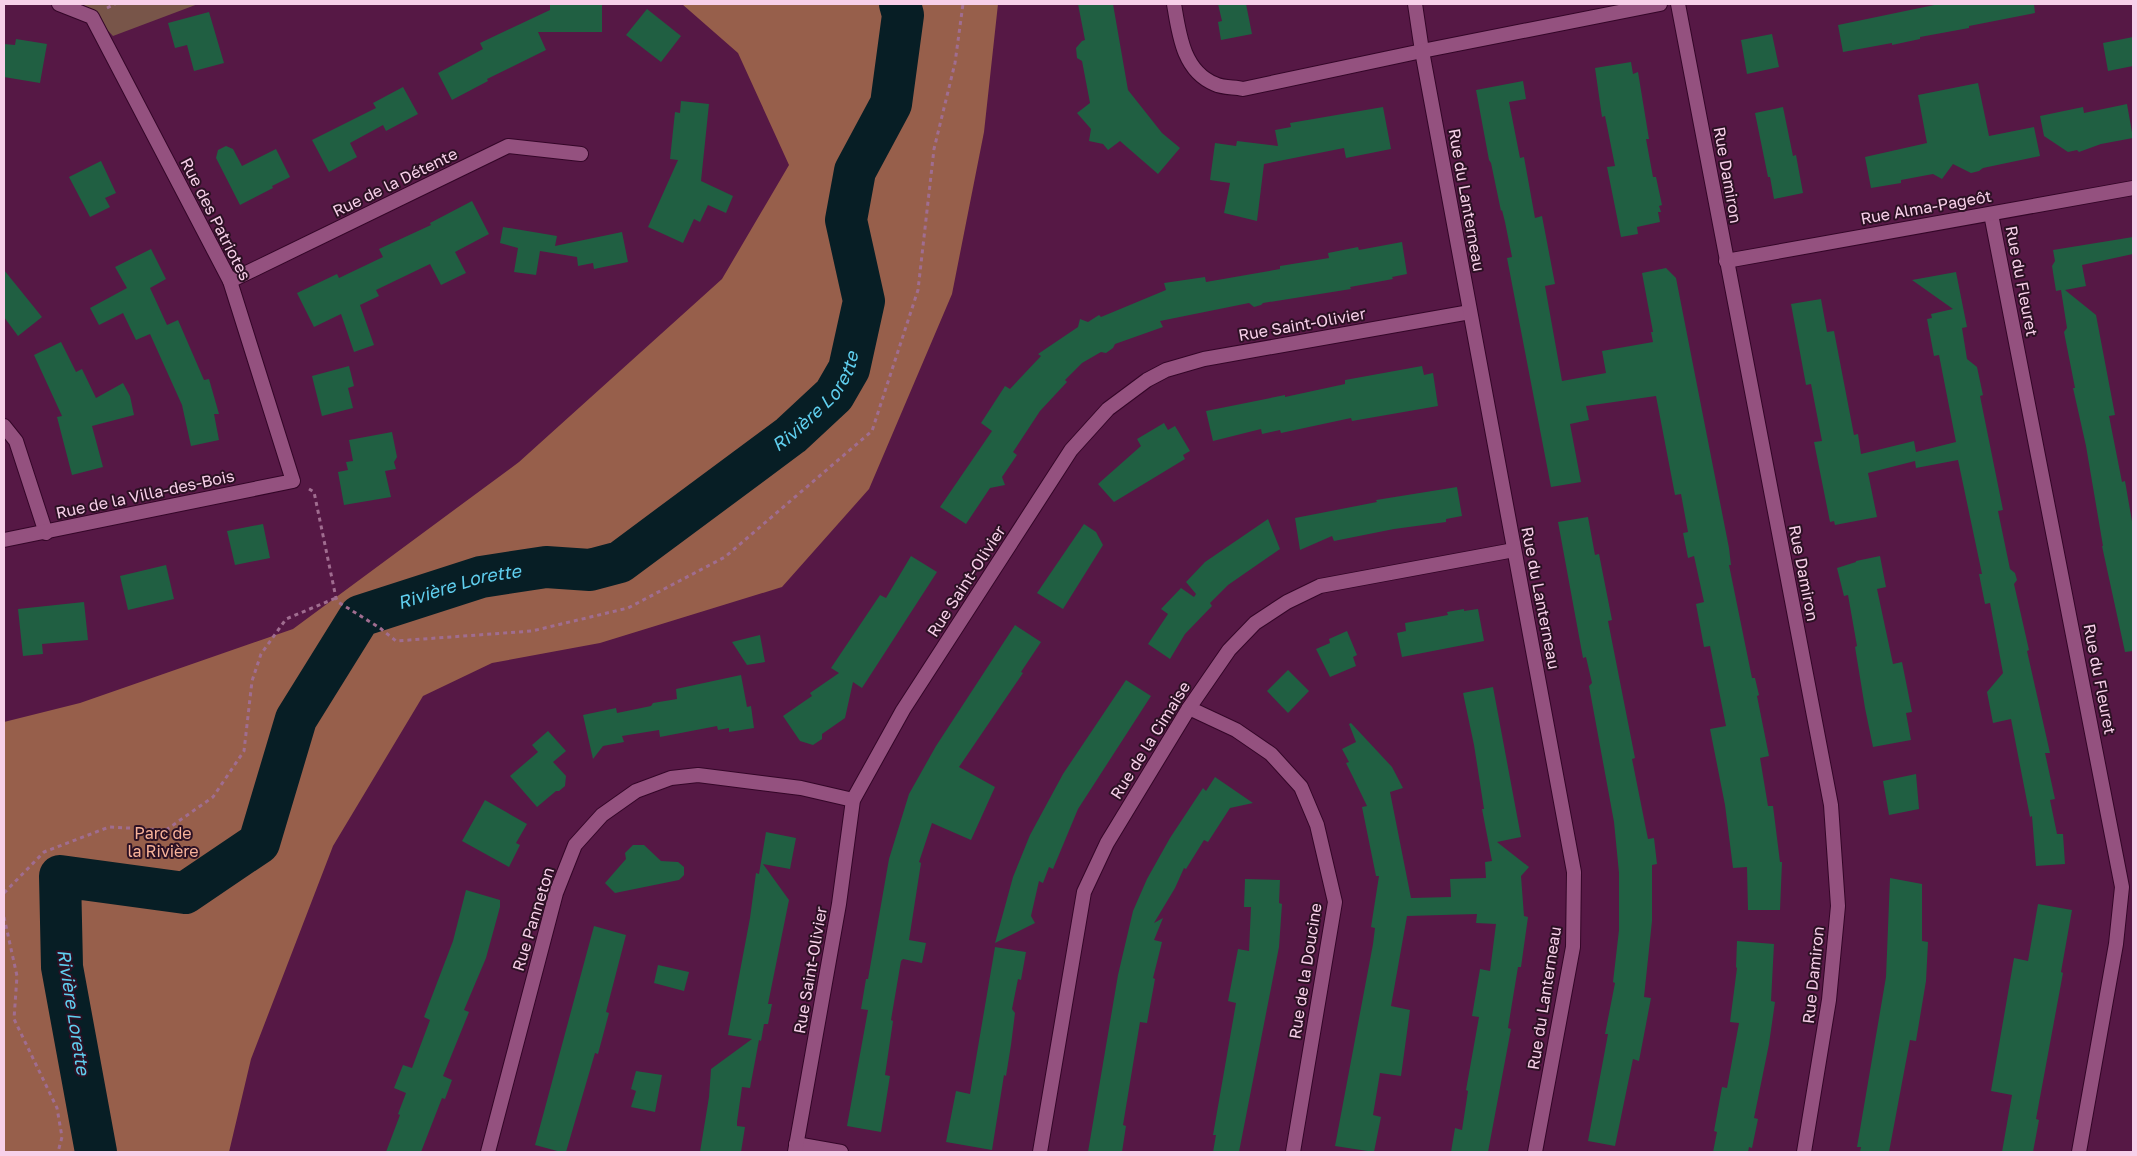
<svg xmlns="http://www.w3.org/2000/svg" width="2137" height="1156" font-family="'Golos Text',sans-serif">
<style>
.green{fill:#785549}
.forest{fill:#975f4b}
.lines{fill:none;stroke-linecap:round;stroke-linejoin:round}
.river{stroke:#071e25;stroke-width:42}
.building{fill:#205f42}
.minor-casing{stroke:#340628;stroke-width:16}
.tertiary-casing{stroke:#340628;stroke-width:16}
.path{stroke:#a06d90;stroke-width:3;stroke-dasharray:4 4;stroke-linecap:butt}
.minor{stroke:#94517f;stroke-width:14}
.tertiary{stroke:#94517f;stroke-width:14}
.labels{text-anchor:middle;stroke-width:4;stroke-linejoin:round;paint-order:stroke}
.street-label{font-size:16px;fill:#f7d0e9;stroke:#2c1124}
.park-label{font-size:16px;fill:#f8b39a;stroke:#2c1124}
.water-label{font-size:18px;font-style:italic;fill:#60cfef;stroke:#2c1124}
</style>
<rect width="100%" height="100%" fill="#561845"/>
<path class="green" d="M83,4H198L113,36Z"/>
<path class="forest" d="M682,4H998L984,132L952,294L869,489L782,587L600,643L492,663L423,696L333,846L251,1059L229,1152H4V722L80,703L293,629L519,462L722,279L789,165L738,53Z"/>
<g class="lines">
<path class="river" id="s1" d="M96,1152L62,967L60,876L185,893L259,843L296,719L360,616L481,577L546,567L590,570L620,562L791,435L834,395L849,369L864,301L846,220L855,171L891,104L903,15L900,4"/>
</g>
<g class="building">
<path d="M550,4H602V32H538L546,50L487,79L488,81L452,100L438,73L483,49L480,43L550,10Z"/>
<path d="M1078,4H1113L1128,90L1162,133L1180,148L1158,174L1120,141L1108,150L1103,144L1089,141L1091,129L1077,113L1090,103L1082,61L1077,58L1076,48L1082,41L1085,40Z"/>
<path d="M1218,4H1246L1252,34L1221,40L1218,22L1222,21Z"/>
<path d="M1939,4H2034L2035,13L1969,26V28L1920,37V39L1892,45V43L1843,52L1838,25Z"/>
<path d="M647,9L681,36L661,62L626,35Z"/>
<path d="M209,12L224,63L194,71L187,45L175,48L168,23Z"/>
<path d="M1772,34L1779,67L1747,74L1741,40Z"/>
<path d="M2133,37V66L2108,71L2103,43Z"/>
<path d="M16,39L47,44L40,83L4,77V44L15,45Z"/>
<path d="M1631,62L1633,74L1638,72L1649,139H1646L1653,177H1656L1662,205L1659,206L1661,212H1658L1660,222L1637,227L1638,234L1621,237L1607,167L1615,166L1605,116L1602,117L1595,68Z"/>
<path d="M1523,81L1526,99L1509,102L1520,158L1524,157L1535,218L1542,216L1555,284L1545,286L1562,381L1606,373L1602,351L1653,342L1651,332H1653L1642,273L1666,268L1676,278L1729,548L1731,565H1729L1752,678H1755L1759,695L1757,696L1769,756L1760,758L1768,806H1773L1780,862H1782L1780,910H1748L1747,867L1733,868L1725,805L1710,729L1726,726L1710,646L1704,647L1696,604L1704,602L1694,556L1688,558L1683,533L1688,532L1681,494L1675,495L1656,396L1586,406L1589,420L1570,424L1581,482L1551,487L1507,258L1512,257L1505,222L1502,210L1501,211L1491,163L1489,160L1476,90Z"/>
<path d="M1978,83L1989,136L2034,127L2040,156L1983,168L1979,171L1971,173L1953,164L1942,179L1933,174L1901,180V183L1871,188L1865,157L1927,143L1918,95Z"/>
<path d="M403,87L418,114L386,131L383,125L350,143L357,157L329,172L312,140L376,108L373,103Z"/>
<path d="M681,101L709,104L701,181L733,196L726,213L708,205L700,222L694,219L683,243L648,227L678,160L670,159L675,112L680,113Z"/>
<path d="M2127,104L2133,138L2101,144L2079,152L2077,150L2068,152L2044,136L2040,116L2083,107L2084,113Z"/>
<path d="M1383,107L1391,149L1346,158L1344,148L1264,164L1257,221L1224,213L1230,183L1210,180L1215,143L1236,146L1237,141L1278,146L1275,130L1291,127L1290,123Z"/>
<path d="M1783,107L1793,156L1796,155L1803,193L1774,199L1770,177H1768L1755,113Z"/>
<path d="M226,146L233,149L242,166L276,149L290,177L272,186L273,188L240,205L216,158L218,150Z"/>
<path d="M101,161L116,193L105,198L110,207L90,217L69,177Z"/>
<path d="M472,201L489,234L455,252L466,273L441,285L430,264L376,290L379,296L360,305L374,345L354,352L341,314L314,327L297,293L337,274L339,278L383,257L379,249L431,225L430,223Z"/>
<path d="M503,227L557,236L555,246L622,232L628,262L594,269L593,263L578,266L577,257L540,251L536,275L514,272L518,248L500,243Z"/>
<path d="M2133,237V254L2082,265L2086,286L2065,290L2096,315L2115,415L2109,416L2122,482L2125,481L2133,527V651L2125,652L2102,546H2103L2086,446L2073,388H2075L2064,332L2067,328L2061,290L2056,291L2052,266L2055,261L2053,250Z"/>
<path d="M1402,242L1407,274L1392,277L1393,279L1350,287L1351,289L1263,303L1261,305L1254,307L1249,303L1160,321L1163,327L1115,344L1113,348L1106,353L1101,352L1082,363L1065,380L1067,382L1040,411L1013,452L1017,455L1002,477L1005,485L990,488L966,524L940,507L992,431L981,423L1005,386L1010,389L1041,356L1038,354L1078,327L1080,319L1088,322L1099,315L1101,317L1166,290L1164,283L1205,277L1206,282L1280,269V266L1329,258L1328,253L1358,247L1359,250Z"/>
<path d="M151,249L166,279L150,288L167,325L178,320L204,380L209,379L219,414H214L219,440L191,446L182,405L150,334L136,340L123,313L99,325L90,308L127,288L115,267Z"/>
<path d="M4,270L42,317L18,336L4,317Z"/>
<path d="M1956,272L1967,327L1962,328L1967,359L1977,367L1983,395L1980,396L2003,510L1998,511L2010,569L2015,573L2017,580L2014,584L2029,650L2027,651L2050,753H2045L2055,799L2050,800L2057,834H2063L2065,864L2036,866L2032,816L2030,817L2011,719L1993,723L1987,692L2003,673L1990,603L1985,604L1979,574H1982L1958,460L1916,468L1915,461L1868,473L1877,517L1835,525L1834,521L1830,522L1814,442L1822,441L1811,384L1806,385L1791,304L1821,299L1827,332L1834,331L1854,435L1858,434L1861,454L1914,441L1916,452L1956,442L1939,355L1934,356L1927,319L1932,318L1931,314L1953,309L1912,280Z"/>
<path d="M61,342L76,372L82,369L96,398L123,383L130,396L134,415L92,426L103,467L72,475L57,417L62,416L34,355Z"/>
<path d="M349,366L354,386L348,388L353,408L322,416L312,376Z"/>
<path d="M1422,366L1424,375L1433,373L1438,406L1352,421L1351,418L1281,433L1280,430L1262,434L1261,429L1213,441L1206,411L1285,395V397L1345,384V380Z"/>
<path d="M1164,423L1168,430L1175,426L1190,451L1183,455L1185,459L1114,502L1098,484L1141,446L1137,439Z"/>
<path d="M392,432L397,457L394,462L396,469L385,471L391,497L344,505L338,472L348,470L346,462L353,461L349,440Z"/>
<path d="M1457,487L1462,516L1446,519V522L1394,529L1334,541L1332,536L1300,550L1295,518L1377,502L1376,500Z"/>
<path d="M1588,517L1595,555L1599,554L1612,620L1608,621L1635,758L1632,759L1648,839L1654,838L1657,864L1652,865V921L1644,997L1651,998L1639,1061L1633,1059L1615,1146L1588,1141L1608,1034H1605L1615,983L1613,982L1619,930V873L1614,822L1589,686L1592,683L1586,657L1583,658L1558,522Z"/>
<path d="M1268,519L1280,549L1228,585L1210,603L1212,606L1185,634L1170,659L1148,644L1168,614L1161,609L1181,588L1194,597L1196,594L1186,582L1205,562Z"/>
<path d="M263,524L270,558L235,565L227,531Z"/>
<path d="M1084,524L1096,532L1103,545L1063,609L1037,593Z"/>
<path d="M911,556L937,572L862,688L853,682L845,718L822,734V739L813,745L800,741L783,716L812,696L810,693L839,673L831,668L880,595L886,598Z"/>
<path d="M1880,556L1886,587L1877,589L1893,664L1902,662L1912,712L1906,713L1911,740L1873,747L1865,708L1855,647L1857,646L1848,595L1844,596L1837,568L1856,562V561Z"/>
<path d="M166,565L174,599L128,610L120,576Z"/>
<path d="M84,602L88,640L42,644L43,654L23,656L18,609Z"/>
<path d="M1464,609V611L1478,609L1484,641L1402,657L1397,633L1406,631L1405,623L1448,615L1447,612Z"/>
<path d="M1015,625L1041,642L1021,672L1023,673L959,767L995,787L971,840L932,823L919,862L921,863L909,940L926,943L922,963L903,959L901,961L891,1020L893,1021L885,1075L890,1076L881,1132L847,1126L868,1010L861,1009L866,979H868L889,859L909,794L936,746Z"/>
<path d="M1347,631L1357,655L1353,657L1356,666L1330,677L1316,649L1330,643L1329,639Z"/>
<path d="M760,635L765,662L747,665L732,642Z"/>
<path d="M1288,670L1309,691L1288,713L1267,691Z"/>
<path d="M741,675L747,707L751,706L754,728L729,732V728L718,730L717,726L660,737L659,730L622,736L624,742L603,746L593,759L583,715L616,708L617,713L651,706L653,703L677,699L676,689Z"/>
<path d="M1126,680L1151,696L1078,809L1053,869L1049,867L1043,883L1039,881L1031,916L1035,923L995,943L1013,877L1030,835L1063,774Z"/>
<path d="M1493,687L1521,837L1497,842L1529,867L1521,876L1524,916L1528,917L1521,967H1518L1508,1028L1511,1029L1488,1152H1451L1455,1128L1462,1130L1468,1091L1466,1090L1479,1017L1472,1016L1480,969L1490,971L1496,924L1476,923L1477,914L1407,916L1391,1006L1410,1010L1401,1076L1380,1073L1373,1115L1381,1117L1374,1152L1335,1146L1373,944L1375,928L1371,927L1379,876H1376L1362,807L1367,806L1352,775L1346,763L1349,762L1342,749L1356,742L1349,724L1351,723L1392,767L1403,788L1390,792L1411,898L1451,897L1450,879L1486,878L1485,862L1492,861L1482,809H1484L1474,745L1463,693Z"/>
<path d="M548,731L566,751L553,762L566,776L565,786L559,791H556L537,807L510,776L538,752L532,745Z"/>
<path d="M1916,774L1919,809L1889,815L1883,781Z"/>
<path d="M1215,777L1253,803L1230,808L1208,842L1204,840L1186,869L1184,868L1175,888L1154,923L1163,918L1154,940L1162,942L1153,978L1155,979L1147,1023L1140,1022L1123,1125L1126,1126L1122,1152H1088L1118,975L1133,911L1147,879L1170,838L1203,788L1206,791Z"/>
<path d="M485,800L527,824L516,843L520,845L509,867L462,841Z"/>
<path d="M766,832L796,838L790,869L763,864L789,900L768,1004H772L768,1024H764L761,1041L759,1040L750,1088L742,1087L737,1122V1126L745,1127L741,1152H700L709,1097L711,1069L752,1039L728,1035L750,918L756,873L759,874Z"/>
<path d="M633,845H644L661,861L678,862L684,867V875L679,880L615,893L605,883L626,859L625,853Z"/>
<path d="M1890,878L1922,884V941L1928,942L1926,981L1916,1041L1910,1040L1889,1152H1860L1861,1147H1857L1886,977Z"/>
<path d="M1245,879L1280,880L1279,903L1282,904L1279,947L1239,1152H1213L1216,1135H1213L1236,1003L1228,1001L1238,949L1249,951L1251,907H1244Z"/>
<path d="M466,890L500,900V907L486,958L464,1010L469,1012L443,1076L452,1080L445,1099L442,1098L421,1152H386L400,1115L398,1114L406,1093L394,1088L403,1065L412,1068L430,1020L424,1017L453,941Z"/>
<path d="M2038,904L2072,910L2061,972L2063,973L2036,1119L2039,1120L2033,1152H2002L2012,1095L1991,1091L2014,958L2028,961Z"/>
<path d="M594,926L626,935L606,1012L609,1013L598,1054L595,1053L566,1152H561L535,1145Z"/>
<path d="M1737,941L1774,944L1771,1001L1775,1002L1769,1044L1754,1118L1758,1119L1752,1148L1749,1147L1748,1152H1713L1717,1132L1714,1131L1722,1087L1727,1088L1739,1023L1730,1022L1737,968L1736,967Z"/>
<path d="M995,947L1026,952L1021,980L1018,979L1012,1009L1015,1013L1011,1045L1006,1076L1004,1075L992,1150L946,1142L956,1091L970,1094Z"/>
<path d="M658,965L689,972L684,991L654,983Z"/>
<path d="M636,1071L662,1075L655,1112L631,1107L636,1091L631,1089Z"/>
</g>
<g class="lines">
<g class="minor-casing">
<g id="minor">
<path d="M1174,4C1179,34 1183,71 1215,84C1223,88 1234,87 1243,89L1422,51L1415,4"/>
<path d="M1991,214L2122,887L2116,944L2079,1152"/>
<path d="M1726,261L2133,188"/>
<path d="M230,281L508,146L581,154"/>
<path d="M4,426L16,441L46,533"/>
<path d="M4,540L293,481L230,281L92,17L59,4"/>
<path d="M1189,708L1236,730L1271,754L1301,787L1317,825L1335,902L1293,1152"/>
<path d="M796,1144L841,1152"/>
<path d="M488,1152L556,893L575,845L602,815L636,791L671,778L698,775L801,788L853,800"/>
<path d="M795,1152L839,904L853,800L903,710L1071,450L1108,409L1147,380L1166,370L1204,359L1470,312"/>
<path d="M1040,1152L1084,892L1107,843L1189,708L1229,650L1255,623L1287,602L1320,586L1514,550"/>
<path d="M1535,1152L1573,947L1574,872L1422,51L1660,4"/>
</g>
</g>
<g class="tertiary-casing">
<path id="tertiary" d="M1678,4L1831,805L1838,906L1829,1000L1804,1152"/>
</g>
<g class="path">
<path d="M107,8L115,4"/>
<path d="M309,489L314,492L336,598L338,602L380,628L396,641L532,631L628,608L725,557L872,431L918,290L934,149L955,63L963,4"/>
<path d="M4,893L44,852L109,827L166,830L213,797L244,751L252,681L261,654L286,619L336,598"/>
<path d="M4,917L17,976L14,1019L57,1108L62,1137L58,1152"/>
</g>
<use href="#minor" class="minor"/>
<use href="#tertiary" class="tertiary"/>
</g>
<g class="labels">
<g class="street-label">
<text transform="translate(1728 175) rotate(80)" y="6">Rue Damiron</text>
<text transform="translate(395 182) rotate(-26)" y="6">Rue de la Détente</text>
<text transform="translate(1467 200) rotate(80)" y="6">Rue du Lanterneau</text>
<text transform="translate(1926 207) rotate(-10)" y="6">Rue Alma-Pageôt</text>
<text transform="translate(216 219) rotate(63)" y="6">Rue des Patriotes</text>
<text transform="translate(2022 281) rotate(79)" y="6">Rue du Fleuret</text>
<text transform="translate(1302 324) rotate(-10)" y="6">Rue Saint-Olivier</text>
<text transform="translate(145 494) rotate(-12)" y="6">Rue de la Villa-des-Bois</text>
<text transform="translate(1804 573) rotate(79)" y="6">Rue Damiron</text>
<text transform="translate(966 581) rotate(-57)" y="6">Rue Saint-Olivier</text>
<text transform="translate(1541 598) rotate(79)" y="6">Rue du Lanterneau</text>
<text transform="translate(2100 679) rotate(79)" y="6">Rue du Fleuret</text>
<text transform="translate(1150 740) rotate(-58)" y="6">Rue de la Cimaise</text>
<text transform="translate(533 919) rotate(-73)" y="6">Rue Panneton</text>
<text transform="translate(810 970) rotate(-80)" y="6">Rue Saint-Olivier</text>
<text transform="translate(1305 971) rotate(-81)" y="6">Rue de la Doucine</text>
<text transform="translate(1813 975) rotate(-84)" y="6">Rue Damiron</text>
<text transform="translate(1544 998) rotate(-81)" y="6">Rue du Lanterneau</text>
</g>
<g class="park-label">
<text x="163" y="839">Parc de<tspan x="163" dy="18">la Rivière</tspan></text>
</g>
<g class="water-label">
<text dy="6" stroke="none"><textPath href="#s1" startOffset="1269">Rivière Lorette</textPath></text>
<text dy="6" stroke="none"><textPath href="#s1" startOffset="849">Rivière Lorette</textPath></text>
<text transform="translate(73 1012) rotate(81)" y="6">Rivière Lorette</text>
</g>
</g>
<rect width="2137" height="1156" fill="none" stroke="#f7d0e9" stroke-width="10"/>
</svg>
